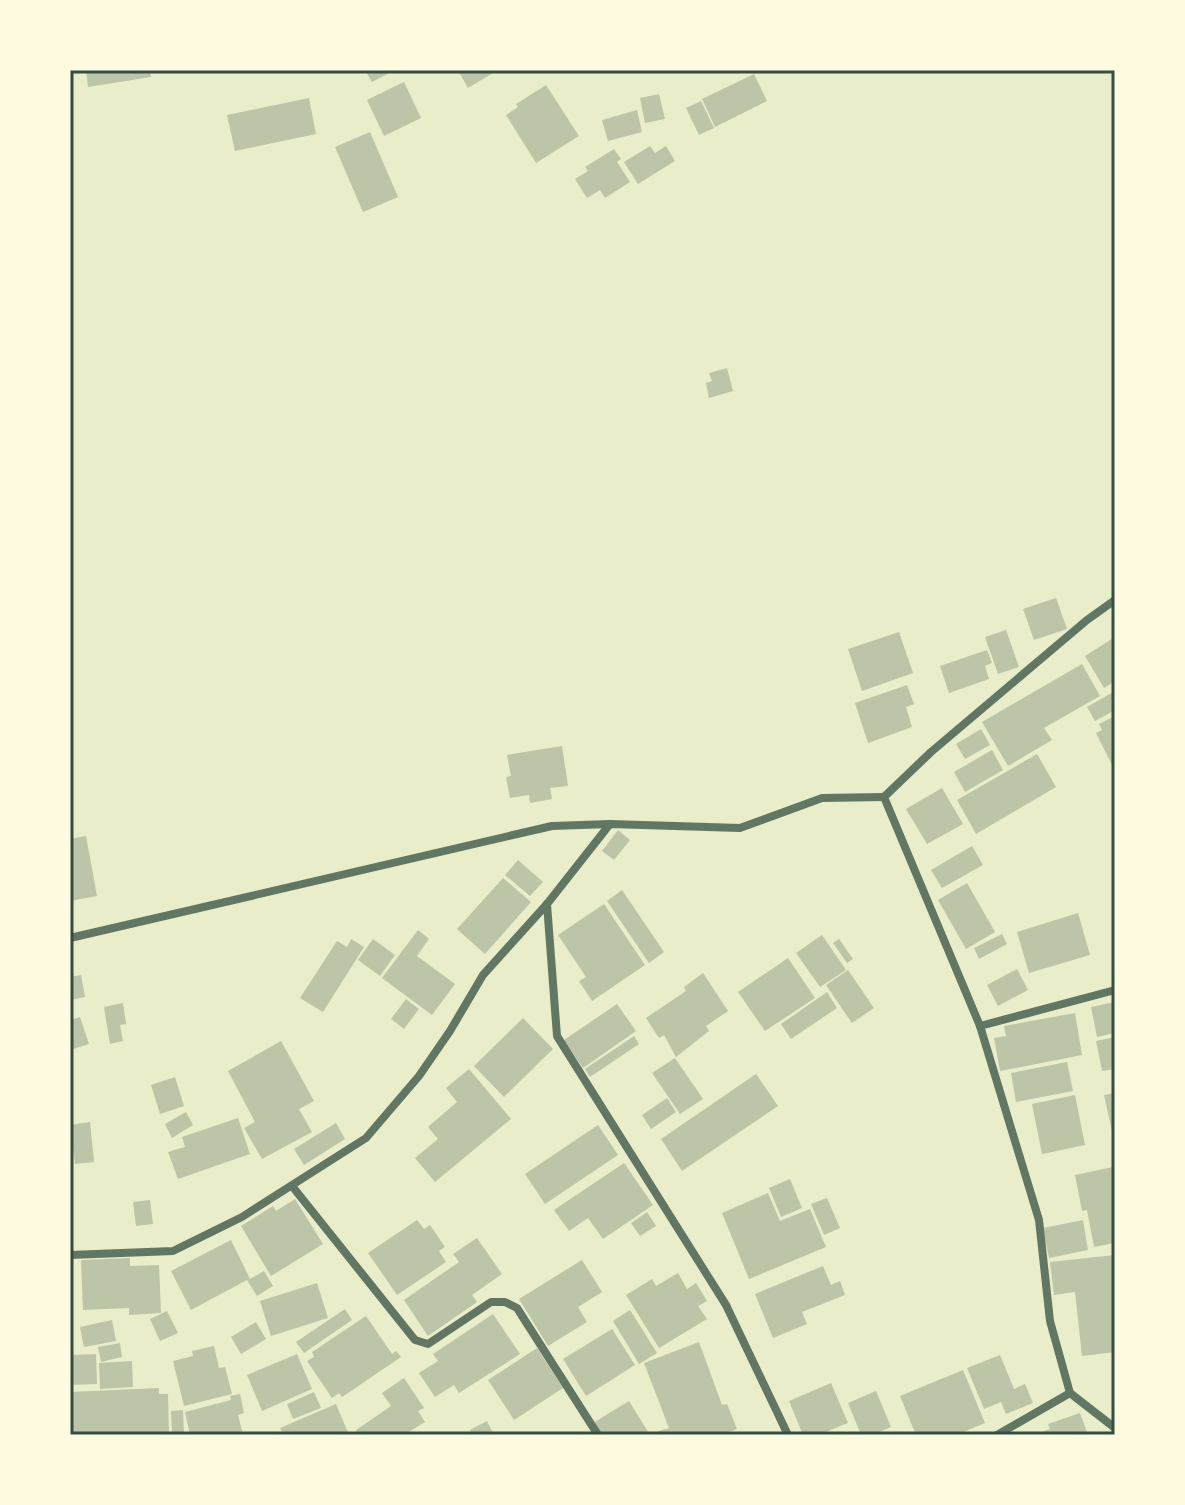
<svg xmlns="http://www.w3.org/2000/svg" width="1185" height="1505" font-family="'Golos Text',sans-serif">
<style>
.building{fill:#bcc5a7}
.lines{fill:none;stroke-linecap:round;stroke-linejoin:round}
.minor{stroke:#617663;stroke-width:8}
.neatline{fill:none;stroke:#344e41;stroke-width:3}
</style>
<rect width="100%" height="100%" fill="#e9edc9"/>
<g class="building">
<path d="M86,70H150L151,77L88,87Z"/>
<path d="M365,70H395L372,82Z"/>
<path d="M463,70H498L468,88L459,72Z"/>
<path d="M754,74L767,101L715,127L702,99Z"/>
<path d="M404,82L421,118L384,136L367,100Z"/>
<path d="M546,85L579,136L536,163L506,115L518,107L516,104Z"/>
<path d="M659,94L665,119L645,123L640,98Z"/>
<path d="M309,98L316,134L235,151L227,115Z"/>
<path d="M701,101L714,128L699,135L686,108Z"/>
<path d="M637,110L642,132L608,141L602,120Z"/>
<path d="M370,132L398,197L363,212L335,147Z"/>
<path d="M650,146L655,153L666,146L675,161L638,184L624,162Z"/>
<path d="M614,149L621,159L617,162L630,182L605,198L600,190L587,198L575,179L588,171L585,167Z"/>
<path d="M727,368L733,391L709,398L706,383L712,381L709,373Z"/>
<path d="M1056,598L1067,629L1034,640L1023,609Z"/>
<path d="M1006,630L1019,667L998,674L985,637Z"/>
<path d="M899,632L913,673L862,691L848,649Z"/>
<path d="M1115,637V681L1104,688L1085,656Z"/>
<path d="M987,650L992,663L985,666L989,679L949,693L940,666Z"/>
<path d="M1082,664L1100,696L1044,728L1052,740L1008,766L982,722Z"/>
<path d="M907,685L914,704L906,707L912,727L868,743L855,703Z"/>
<path d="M1115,691V710L1095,721L1087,707Z"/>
<path d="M1115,716V771L1096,733L1102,730L1099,724Z"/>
<path d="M981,729L990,745L965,759L956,744Z"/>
<path d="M562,746L568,786L550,788L552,799L530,803L529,795L510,798L506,777L511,776L507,755Z"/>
<path d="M992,750L1003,770L965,792L954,772Z"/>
<path d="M1037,754L1056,787L976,834L957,800Z"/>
<path d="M942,788L963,824L927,844L906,809Z"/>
<path d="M618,830L630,840L614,860L602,851Z"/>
<path d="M86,836L97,896L70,901V839Z"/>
<path d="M972,846L983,865L942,888L931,870Z"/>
<path d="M518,860L543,882L530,896L505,875Z"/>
<path d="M503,878L531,902L485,954L457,929Z"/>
<path d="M967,883L995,932L966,949L938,900Z"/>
<path d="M622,890L664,952L649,963L607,901Z"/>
<path d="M604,904L645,965L592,1001L579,981L586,977L558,935Z"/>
<path d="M1078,913L1090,955L1029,973L1017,932Z"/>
<path d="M418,930L429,939L417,956L455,984L432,1015L382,978Z"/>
<path d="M1002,934L1007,944L979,959L974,948Z"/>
<path d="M822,935L846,970L820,987L796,953Z"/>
<path d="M351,939L364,947L323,1012L300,998L337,941L347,947Z"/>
<path d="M373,939L395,955L380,976L358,960Z"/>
<path d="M839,939L853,959L847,963L833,943Z"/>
<path d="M788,958L815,998L765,1031L738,992Z"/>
<path d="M1017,969L1028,990L998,1006L987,985Z"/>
<path d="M848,970L874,1008L852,1023L826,985Z"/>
<path d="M703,973L728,1011L706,1026L709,1031L676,1057L664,1035L659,1038L646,1018L686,991L684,987Z"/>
<path d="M81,975L85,997L70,1000V977Z"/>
<path d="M827,992L837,1008L791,1039L781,1024Z"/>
<path d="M406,999L419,1009L404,1029L391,1019Z"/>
<path d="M1115,1002V1033L1097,1037L1091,1007Z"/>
<path d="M123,1003L126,1024L120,1025L123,1041L110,1044L104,1007Z"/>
<path d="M617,1004L636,1031L583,1068L564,1040Z"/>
<path d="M1075,1013L1082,1055L1000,1071L994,1038L1006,1036L1004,1026Z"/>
<path d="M80,1017L89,1044L70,1050V1020Z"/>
<path d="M523,1018L553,1049L504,1097L474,1066Z"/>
<path d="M634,1036L639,1044L590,1077L585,1069Z"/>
<path d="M1115,1037V1069L1102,1071L1096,1041Z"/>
<path d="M281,1041L314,1101L299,1109L312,1132L262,1159L244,1128L255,1122L228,1071Z"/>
<path d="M675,1058L703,1099L680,1114L652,1073Z"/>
<path d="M1067,1062L1073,1091L1016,1102L1011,1073Z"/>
<path d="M469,1069L511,1119L435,1182L415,1158L438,1139L428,1127L457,1102L446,1088Z"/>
<path d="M756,1074L778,1106L682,1171L661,1139Z"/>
<path d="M175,1077L184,1106L160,1114L151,1085Z"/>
<path d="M1115,1093V1140H1114L1104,1095Z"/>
<path d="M1075,1095L1085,1145L1042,1154L1032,1104Z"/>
<path d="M667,1098L676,1112L651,1129L642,1115Z"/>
<path d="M186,1112L193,1125L172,1138L165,1124Z"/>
<path d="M238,1118L250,1154L178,1179L168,1152L185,1147L182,1137Z"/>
<path d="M90,1122L94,1162L75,1164L70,1125Z"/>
<path d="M336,1123L345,1139L304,1165L294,1149Z"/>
<path d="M598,1125L618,1155L545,1204L525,1174Z"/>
<path d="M624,1163L653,1205L603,1239L588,1218L569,1231L554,1210Z"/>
<path d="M1113,1167L1115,1243L1094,1247L1087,1210L1082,1211L1075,1175Z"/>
<path d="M790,1179L802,1208L781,1217L769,1188Z"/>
<path d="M768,1193L780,1221L810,1209L826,1247L749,1279L722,1213Z"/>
<path d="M827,1198L840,1228L824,1235L811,1204Z"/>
<path d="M295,1199L323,1244L271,1276L241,1226L273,1206L276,1211Z"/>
<path d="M150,1200L153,1224L136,1226L133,1202Z"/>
<path d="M647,1212L656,1226L640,1236L631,1223Z"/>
<path d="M417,1220L424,1229L430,1225L445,1247L439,1251L446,1262L397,1295L368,1253Z"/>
<path d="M1083,1220L1088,1250L1049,1258L1043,1228Z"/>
<path d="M477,1238L502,1274L472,1295L477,1302L428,1336L404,1300L459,1262L453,1254Z"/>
<path d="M231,1240L250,1279L264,1271L273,1286L257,1296L247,1280L191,1310L171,1271Z"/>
<path d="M1115,1255V1352L1082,1356L1075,1292L1054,1295L1050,1262Z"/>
<path d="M130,1258V1266L159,1265L161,1313L129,1315V1308L83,1310L81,1260Z"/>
<path d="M582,1260L602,1292L578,1307L587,1322L548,1346L519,1299Z"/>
<path d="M823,1266L831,1285L840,1281L845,1295L802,1312L807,1324L773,1338L755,1294Z"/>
<path d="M678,1273L687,1289L696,1283L707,1301L698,1306L707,1319L659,1348L626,1295L652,1279L656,1286Z"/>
<path d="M317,1283L328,1318L271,1336L260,1301Z"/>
<path d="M345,1309L352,1320L304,1353L296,1342Z"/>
<path d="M630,1310L657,1353L639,1364L613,1321Z"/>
<path d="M167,1311L178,1333L160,1341L150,1319Z"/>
<path d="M493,1314L520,1354L459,1393L454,1385L435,1397L419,1373L438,1361L433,1354Z"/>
<path d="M366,1316L392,1354L396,1351L401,1357L342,1397L339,1393L332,1398L307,1361L314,1357L312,1352Z"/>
<path d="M112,1320L116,1341L84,1347L80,1327Z"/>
<path d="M256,1322L266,1339L241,1354L231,1337Z"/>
<path d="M612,1329L635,1365L586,1396L563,1359Z"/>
<path d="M699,1342L722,1405L727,1404L737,1429L722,1435H657L656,1432L669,1428L644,1363Z"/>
<path d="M120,1343L122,1357L101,1362L98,1347Z"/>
<path d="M214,1346L219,1368L225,1367L232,1394L184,1406L173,1361L193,1356L192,1351Z"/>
<path d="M537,1348L563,1388L514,1420L488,1380Z"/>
<path d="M96,1354L97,1384L70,1385V1355Z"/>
<path d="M297,1354L312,1389L262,1411L247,1375Z"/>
<path d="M1000,1355L1014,1389L1025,1384L1033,1403L1006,1414L1001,1402L984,1409L967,1368Z"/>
<path d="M132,1361L133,1387L100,1389L99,1363Z"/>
<path d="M963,1370L985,1423L956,1435H916L900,1396Z"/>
<path d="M404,1378L424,1408L418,1411L425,1422L404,1435H360L356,1430L391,1406L382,1393Z"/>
<path d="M831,1383L848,1423L828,1431L829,1435H803L789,1401Z"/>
<path d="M159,1388V1394H168L169,1435H71L70,1392Z"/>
<path d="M876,1391L891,1427L872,1435H861L848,1403Z"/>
<path d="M314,1392L321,1408L293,1419L287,1404Z"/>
<path d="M240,1394L244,1413L238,1415L243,1435H190L185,1412L231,1400L230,1396Z"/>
<path d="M629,1401L650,1435H601L593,1423Z"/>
<path d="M336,1404L349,1435H283L280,1428Z"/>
<path d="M183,1410L184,1435H172L171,1411Z"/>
<path d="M1080,1413L1088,1435H1033L1050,1429L1048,1424Z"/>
<path d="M487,1421L494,1435H473L470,1430Z"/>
</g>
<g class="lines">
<g class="minor">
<path d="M1115,600L1087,620L931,752L884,797L980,1026L1039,1220L1050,1321L1070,1393L1115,1428"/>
<path d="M547,904L557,1036L726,1305L788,1435"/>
<path d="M70,938L552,826L610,824L740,828L822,798L884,797"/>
<path d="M980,1026L1115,990"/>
<path d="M292,1186L415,1340L428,1344L491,1302H505L517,1308L598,1435"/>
<path d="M70,1255L173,1251L242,1217L366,1138L419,1076L450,1031L483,975L547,904L610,824"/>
<path d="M997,1435L1070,1393"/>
</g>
</g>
<rect width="1185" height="1505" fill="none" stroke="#fefae0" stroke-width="144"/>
<rect x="72" y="72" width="1041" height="1361" class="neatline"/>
</svg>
